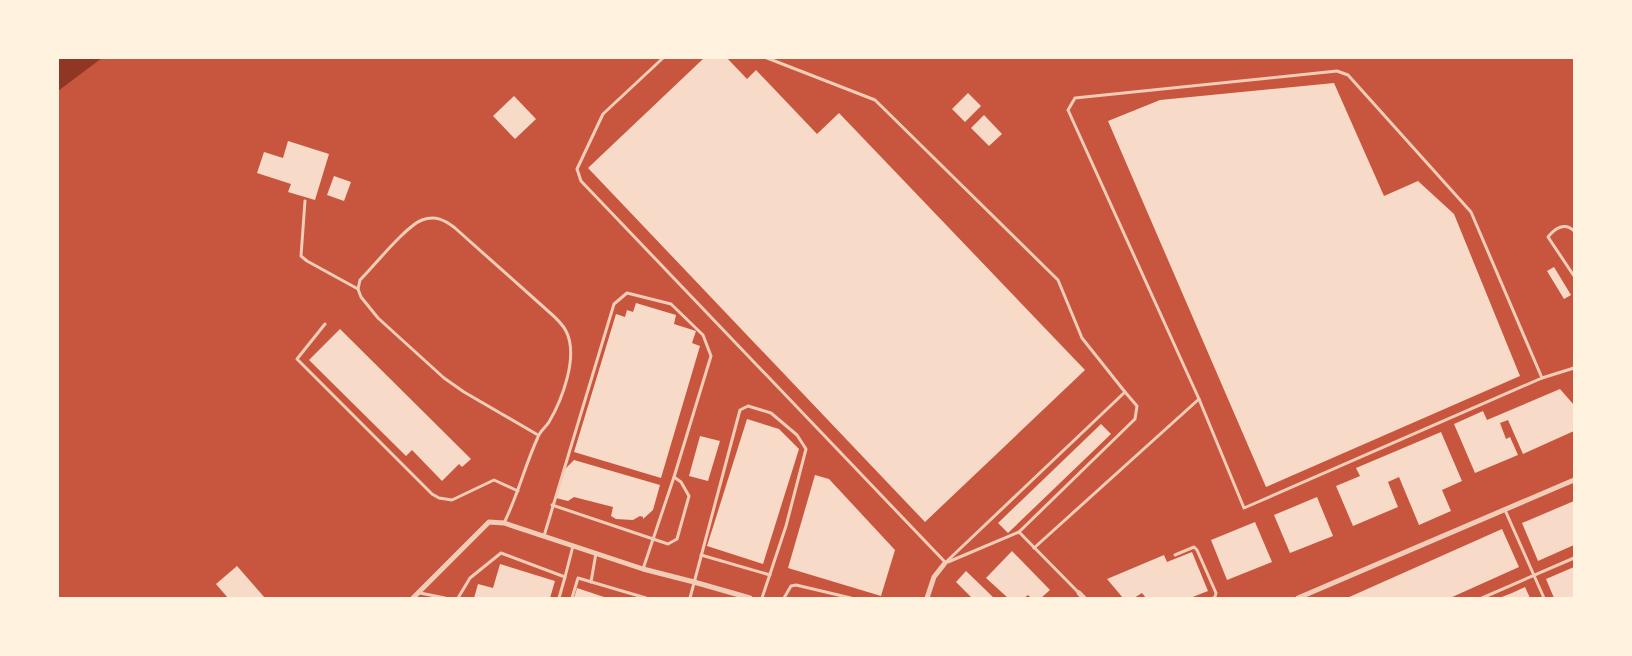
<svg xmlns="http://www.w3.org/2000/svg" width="1632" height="656" font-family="'DM Sans',sans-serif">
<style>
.water{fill:#8f3625}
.building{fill:#f7dbc8}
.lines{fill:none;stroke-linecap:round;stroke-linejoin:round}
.service{stroke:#f1ccb7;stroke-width:3}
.minor{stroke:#f1ccb7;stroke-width:5}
</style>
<rect width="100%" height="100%" fill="#c8553d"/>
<path class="water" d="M58,58H102L58,91Z"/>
<g class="building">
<path d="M704,58H727L747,79L756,70L817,134L839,113L1085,370L925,522L588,168Z"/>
<path d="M1334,83L1384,196L1418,181L1454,214L1520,376L1266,487L1108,121L1160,100Z"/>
<path d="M968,93L981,106L965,122L952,109Z"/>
<path d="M514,96L536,119L515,139L493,116Z"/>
<path d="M984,115L1002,134L989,146L971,128Z"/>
<path d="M288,141L329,154L315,200L288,192L291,184L257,173L264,152L283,158Z"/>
<path d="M334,176L351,182L344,201L327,195Z"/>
<path d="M1554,267L1571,295L1564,299L1547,271Z"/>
<path d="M636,303L676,315L674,324L696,331L692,343L700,346L661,478L574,452L616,314L625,317L627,310L633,312Z"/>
<path d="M340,329L471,459L462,467L459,464L442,481L412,450L406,456L309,360Z"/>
<path d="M1560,389L1574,405V431L1523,454L1508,420L1500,423L1506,439L1510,437L1518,455L1475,473L1454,424L1483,411L1487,420Z"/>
<path d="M747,419L779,429L799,449L763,564L707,546Z"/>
<path d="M1101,424L1111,434L1008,533L998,523Z"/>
<path d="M1441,432L1462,481L1442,490L1451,511L1419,525L1399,477L1388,482L1398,507L1353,526L1336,486L1360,476L1356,468Z"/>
<path d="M700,436L720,441L708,481L689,476Z"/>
<path d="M574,460L660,485L653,510L643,519V517L640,516L633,520L616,519L611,516L613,507L574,497L568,501L556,498L565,469Z"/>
<path d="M815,475L829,479L895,550L881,596L788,568Z"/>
<path d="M1317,497L1333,536L1290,553L1274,515Z"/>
<path d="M1574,501V545L1538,561L1522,523Z"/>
<path d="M1255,522L1272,562L1227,580L1211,540Z"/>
<path d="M1502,529L1519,567L1450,598H1347Z"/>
<path d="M1012,551L1050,590L1041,598H1031L1028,595L1024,598H1008L986,578Z"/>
<path d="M1192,552L1208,591L1190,598H1146L1142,593L1134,598H1123L1107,579L1164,555L1167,562Z"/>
<path d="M500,564L555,581L550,598H474L478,584L493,588Z"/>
<path d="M237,566L265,598H228L216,584Z"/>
<path d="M1574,567V598H1554L1546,579Z"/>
<path d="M966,571L994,598H972L956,582Z"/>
<path d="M1525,587L1530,598H1499L1512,593Z"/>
<path d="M577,588L607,598H574Z"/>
</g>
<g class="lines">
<g class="service">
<path d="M663,58L603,114L577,169L581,181L945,562"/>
<path d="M767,58L875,100L1058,280L1082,338L1125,392L945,563"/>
<path d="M1337,71L1348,75L1471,212L1542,378L1244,508L1199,399L1068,110L1075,98Z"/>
<path d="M305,201L301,256L307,261L358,289"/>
<path d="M1574,231C1565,222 1555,228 1548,237L1574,276"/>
<path d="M325,324L297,359L432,494L439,498L452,500L494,480L518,491"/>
<path d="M1542,378L1574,368"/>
<path d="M552,505L668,544L677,539L689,496L681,482L674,477"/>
<path d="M1505,510L1544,598"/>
<path d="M504,523C518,495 525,465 538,437C540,431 546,427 549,422C562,400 579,356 566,331C562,323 555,317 548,311L455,228C445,220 435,215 422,220C406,226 374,266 360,280L358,289L361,297L378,318L444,378L464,392L538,435"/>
<path d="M1019,532L1079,593"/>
<path d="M544,536L614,304L627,293L671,304L703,335L711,356L674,477L643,569"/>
<path d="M1034,548L1199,399"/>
<path d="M701,555L770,575"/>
<path d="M1175,555L1194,547L1197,550L1216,593L1215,597L1213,598"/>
<path d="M948,562L1019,532L1135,419L1137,406L1125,392"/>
<path d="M565,577L573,546"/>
<path d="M591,582L596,553"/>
<path d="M420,593L445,598"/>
<path d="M458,598L470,578L501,553L565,577L559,598"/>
<path d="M572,598L578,578L646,598"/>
<path d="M690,598L740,410L748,406L771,413L797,435L806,449L786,526L762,598"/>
<path d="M784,598L791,586L796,585L851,598"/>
<path d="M1482,598L1574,558"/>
</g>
<g class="minor">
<path d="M1079,593L1084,598"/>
<path d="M413,598L489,522L504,523L643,569L694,582L750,598"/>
<path d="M927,598L934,577L945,563"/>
<path d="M1298,598L1574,480"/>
</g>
</g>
<rect width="1632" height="656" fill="none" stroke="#fff3e0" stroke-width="118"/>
</svg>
